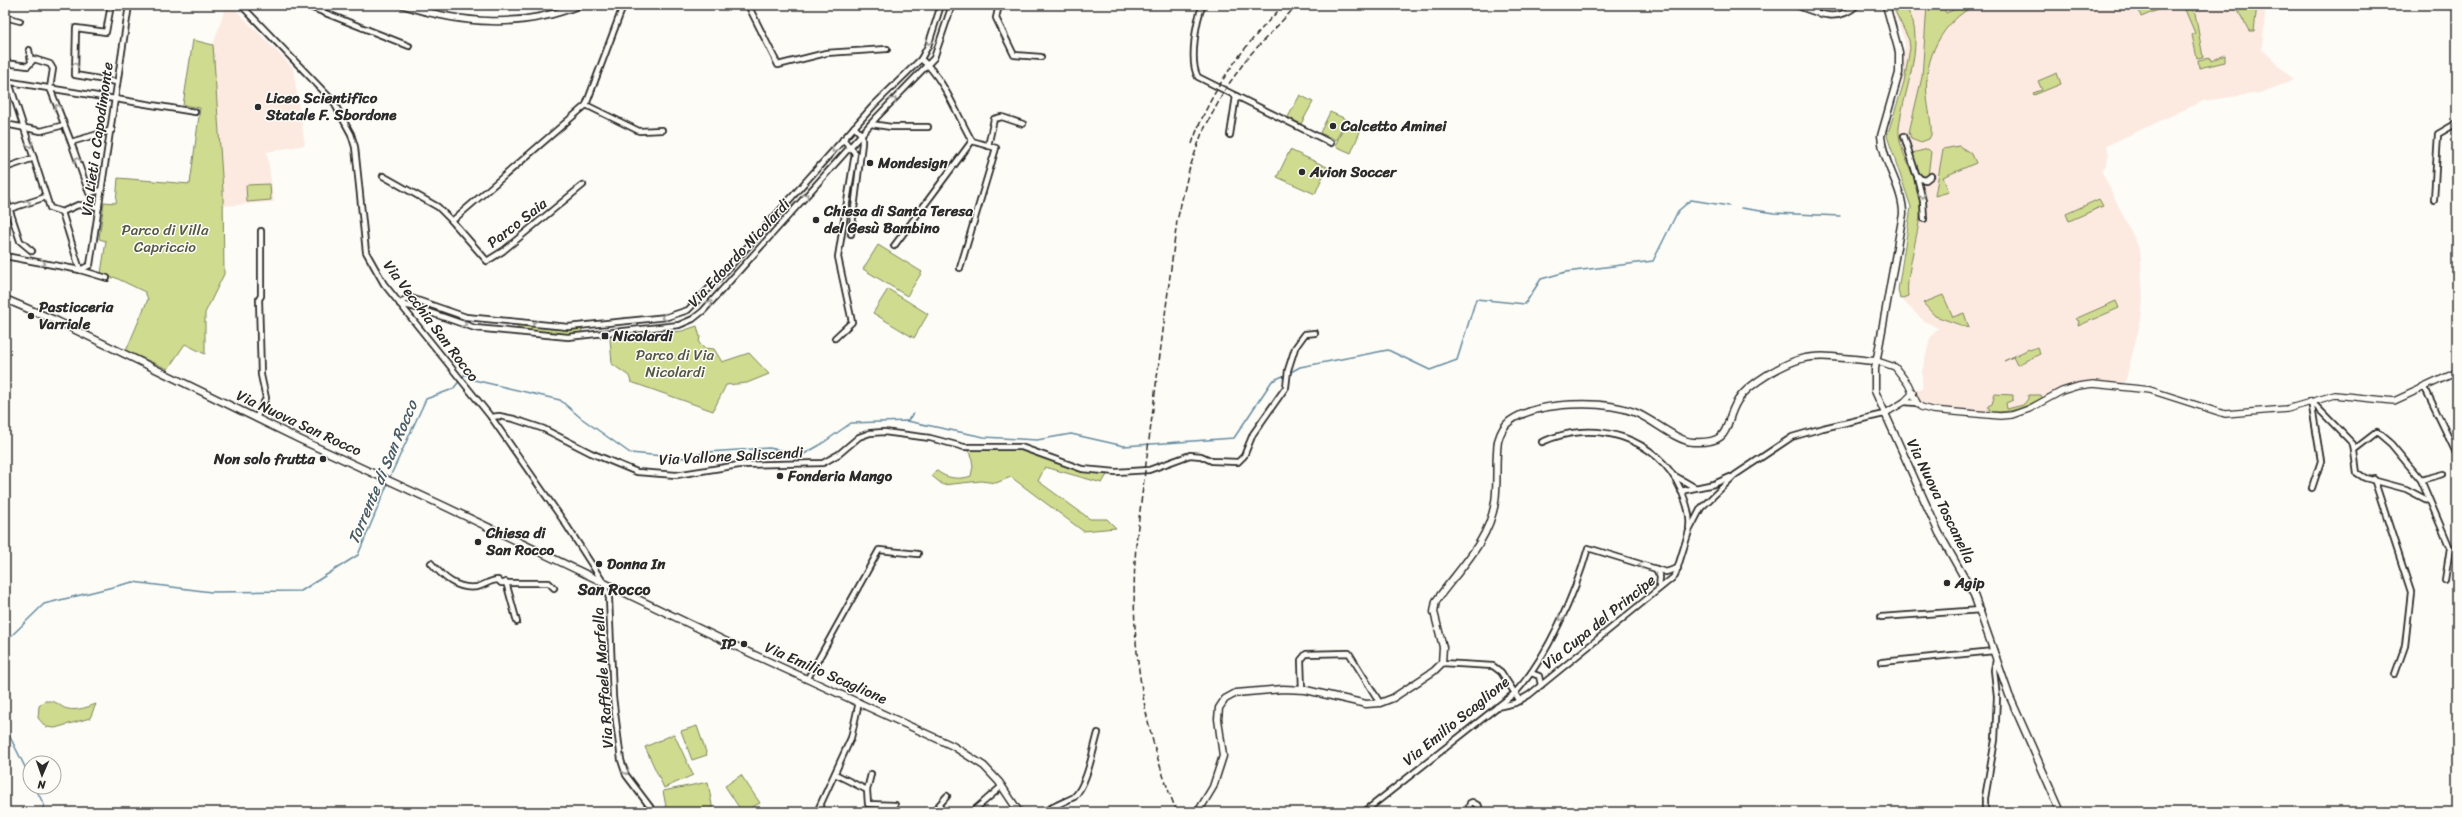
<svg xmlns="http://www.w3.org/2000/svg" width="2462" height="817" font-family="Sriracha,sans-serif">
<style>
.built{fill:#fceae1}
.green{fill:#cfdb8e;stroke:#7d835c}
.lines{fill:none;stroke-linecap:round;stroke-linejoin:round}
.stream{stroke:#658b9f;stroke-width:1.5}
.minor-casing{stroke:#2b2b2b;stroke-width:8}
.tertiary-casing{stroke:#2b2b2b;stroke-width:8}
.secondary-casing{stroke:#2b2b2b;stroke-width:9}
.minor{stroke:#fdfcf7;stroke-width:4.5}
.tertiary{stroke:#fdfcf7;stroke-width:5.5}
.secondary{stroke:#fdfcf7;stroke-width:6}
.rail{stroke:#2b2b2b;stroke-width:1.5;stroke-dasharray:6 3;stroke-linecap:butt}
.oneway{stroke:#9e9e9b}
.poi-dot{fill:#2b2b2b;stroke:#fdfcf7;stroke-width:1.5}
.labels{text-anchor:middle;stroke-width:3;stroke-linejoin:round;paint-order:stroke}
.poi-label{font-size:15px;font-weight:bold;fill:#2b2b2b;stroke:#fdfcf7;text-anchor:start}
.street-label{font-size:15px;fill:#2b2b2b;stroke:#fdfcf7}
.park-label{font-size:15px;fill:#545744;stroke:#fdfcf7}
.water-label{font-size:16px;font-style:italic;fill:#485b65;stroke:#fdfcf7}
.neighbourhood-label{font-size:16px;font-weight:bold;fill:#2b2b2b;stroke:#fdfcf7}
</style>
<rect width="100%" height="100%" fill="#fdfcf7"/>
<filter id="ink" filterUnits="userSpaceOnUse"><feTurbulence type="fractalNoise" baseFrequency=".025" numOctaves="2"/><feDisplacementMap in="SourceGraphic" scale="8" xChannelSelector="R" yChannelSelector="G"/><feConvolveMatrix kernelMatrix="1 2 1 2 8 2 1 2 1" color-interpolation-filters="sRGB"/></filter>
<g filter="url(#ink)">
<g class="built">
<path d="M231,5L293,68L305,145L267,152L274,202L224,206L213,45L225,9H231Z"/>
<path d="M1891,5H2266L2262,49L2294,80L2260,93L2203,101L2106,146L2109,154L2106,167L2101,170L2140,250L2141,258L2143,300L2141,320L2125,383L2091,382L2068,387L2029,407L2015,411L1991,412L1937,408L1921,402L1916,395L1915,389H1922V371L1930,338L1938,328L1924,321L1903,301L1915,208L1894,131L1904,69L1905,42Z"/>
</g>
<g class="green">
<path d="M1892,5H1903C1931,32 1902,94 1899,128C1897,153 1922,182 1921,209C1919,232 1905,277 1908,296L1900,299L1898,290L1911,207L1887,136L1904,82L1910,48L1909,40Z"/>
<path d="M1927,5H1942L1946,13L1965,5H1976C1942,21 1923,59 1927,96C1928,109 1932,122 1931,135L1929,139L1921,142L1911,138L1909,132L1922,77Z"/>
<path d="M2145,5H2170L2141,17L2138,8Z"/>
<path d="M2183,5H2188L2195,13L2203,57L2197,58L2192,35L2195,33Z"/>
<path d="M2235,5H2257L2254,31H2249Z"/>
<path d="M193,40L213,45L223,191L224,274L205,313V354L185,344L168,369L126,351L148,299L145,292L114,277L112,278L101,273L106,241L99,239L104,202L116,203L118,178L190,184L200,108L183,105Z"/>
<path d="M2225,55V62L2199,68L2198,60L2210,58L2211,61Z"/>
<path d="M2057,73L2061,84L2034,95L2033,93L2042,90L2038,81Z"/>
<path d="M1300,95L1313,102L1301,124L1288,117Z"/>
<path d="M1330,112L1346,119L1336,140L1320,133Z"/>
<path d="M1346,121L1362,127L1351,153L1335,146Z"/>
<path d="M1959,146L1972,154L1976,163L1943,177L1949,192L1935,196L1943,149Z"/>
<path d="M1928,149L1931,152L1928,176L1925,177L1920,174L1912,153Z"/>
<path d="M1290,150L1327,167L1315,194L1277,177Z"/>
<path d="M270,184L271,200L247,202L246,185Z"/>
<path d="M2099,199L2103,206L2069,221L2066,214Z"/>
<path d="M878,245L922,272L907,296L863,269Z"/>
<path d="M888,289L928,314L914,338L873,313Z"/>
<path d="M1943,295L1953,317L1964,313L1969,328L1935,316L1923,303Z"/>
<path d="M2116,301L2119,308L2078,326L2079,321L2075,319Z"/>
<path d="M519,325L552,329L580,328L582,331L580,333L558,334L519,330L517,327Z"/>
<path d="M697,326L700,337L699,343L704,348L714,349L722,362L749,353L769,374L747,383L726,385L713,411L631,382L629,376L612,364L610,339L682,331Z"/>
<path d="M2037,347L2040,354L2017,365L2013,357L2004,361L2029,349L2030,350Z"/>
<path d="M1995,394L2013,395V400L2006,403L2007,409L2023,405L2028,399V395H2041L2042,398C2025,408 2010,413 1991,412L1988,406L1992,404Z"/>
<path d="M964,448L1018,449L1081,471L1108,473L1102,483L1045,467L1038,481L1090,519H1107L1116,528L1083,531L1011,477L996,483L981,481L943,485L932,476L936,470C946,479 960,480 971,476L973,466L971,454Z"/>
<path d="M45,701C59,700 58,707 68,709C77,711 88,707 96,704L90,718L55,728L46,727L38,718L39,706Z"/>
<path d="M697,726L707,755L692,760L681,731Z"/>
<path d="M674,734L693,775L664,788L645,747Z"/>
<path d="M741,775L760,803L742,812L725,786Z"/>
<path d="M708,782L713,811L667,812L663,791Z"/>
</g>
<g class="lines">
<g class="stream">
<path d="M1741,208L1774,213L1840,216"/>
<path d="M1289,373L1300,367L1388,350L1430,370L1457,360L1476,299L1525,304L1541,279L1566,272L1653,261L1678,211L1691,200L1729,206"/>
<path d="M907,421L913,414"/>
<path d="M1167,460L1187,454"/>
<path d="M389,479L426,399L453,389L465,374L474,380L560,400L581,418L630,453L685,458L707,452L769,448L804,454L820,445L851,423L907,421L984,437L1037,440L1071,434L1124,446L1234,438L1272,381L1285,375"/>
<path d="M5,642L44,604L133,582L211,592L301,591L358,555L388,483"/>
<path d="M5,727L30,777"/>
<path d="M35,787L44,805L42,812"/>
</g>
<g class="minor-casing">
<g id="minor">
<path d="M111,5L106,32L76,28L75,75L117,82"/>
<path d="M241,5L333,101L351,134L355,147L366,252L384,284L491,417L565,523L603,582L609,598L613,697L621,760L626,775L654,812"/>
<path d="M305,5L409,46"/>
<path d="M748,5L778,65L826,53L887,49"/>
<path d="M999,5L996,18L1014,55L1041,57"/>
<path d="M1203,5C1196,19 1189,63 1198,77L1331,143"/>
<path d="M1796,5C1818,14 1838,23 1857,5"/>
<path d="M5,17L20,21"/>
<path d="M29,50L31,61"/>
<path d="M921,59C944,78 957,115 972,141"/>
<path d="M5,63L28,66L34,59L50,64L53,69L50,88L71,142L112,130"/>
<path d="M5,81L195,112"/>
<path d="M9,82L50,208L62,212L78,205L99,207"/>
<path d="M586,105L639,131L662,130"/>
<path d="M5,124L41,131L64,125"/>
<path d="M871,124L891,127H928"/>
<path d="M1230,135L1236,96"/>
<path d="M1904,136L1916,174L1921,179L1926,180L1931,176"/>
<path d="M71,142L89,193L102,190"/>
<path d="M988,146L994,119L1002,117L1023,124"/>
<path d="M5,168L34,158"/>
<path d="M383,176L438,207L452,221L586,105L622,9L621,5"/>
<path d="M1917,177L1923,201L1924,219"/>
<path d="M5,196L20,241L32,251"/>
<path d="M2434,200L2438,134L2457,123"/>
<path d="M9,209L46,197"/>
<path d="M62,212L80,270"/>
<path d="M452,221L487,261L503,251L583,185"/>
<path d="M851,234L862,143V135L854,127"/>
<path d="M894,246L972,141"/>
<path d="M5,256L80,270L107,278"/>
<path d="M960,268L996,148L972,141"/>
<path d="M80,270L90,265L129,5"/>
<path d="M400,304L417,308L475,328L568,337L679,325L693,319L703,311L877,117L934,58L952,5"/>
<path d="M400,304L404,300L411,298L466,317L568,327L667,317L688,310L726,271L874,105L921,59L928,46L941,5"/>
<path d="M835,338L852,322L838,257L855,153L843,139"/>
<path d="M2425,388L2457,455"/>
<path d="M2311,401L2353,444L2357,473L2365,478L2406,489L2429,501"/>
<path d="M2311,401L2321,461L2312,488"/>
<path d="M1904,402L1917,403"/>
<path d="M491,417L499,416L514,419L544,429L591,453L637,472L676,475L739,465L823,463L839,454L859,437L870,433L884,432L930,438L964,447H1021L1082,469L1116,472L1149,470L1190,455L1201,456L1212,461L1238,462L1244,456L1253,434L1286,387L1288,370L1295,348L1305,334L1315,333"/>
<path d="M256,418L266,398L261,375L259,299L261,296V231"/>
<path d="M1542,442C1594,418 1658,437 1681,490C1686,502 1691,515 1689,528"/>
<path d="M2355,449L2377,432L2391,444L2421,480L2443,474"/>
<path d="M1675,476L1694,487"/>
<path d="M2374,479L2411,592L2405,646L2395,674"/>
<path d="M2421,480L2450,548L2445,580"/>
<path d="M1681,491L1714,484L1730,477"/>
<path d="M431,563C443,577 457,590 477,587C485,585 490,580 498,580L501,583H549L554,588"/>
<path d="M1656,569L1660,577L1659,588"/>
<path d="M506,582L517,622"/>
<path d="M1881,617L1981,610"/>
<path d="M1882,662L1994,651"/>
<path d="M1442,663L1493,666L1501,672L1520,701"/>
<path d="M1531,673L1539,676L1541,685"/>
<path d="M808,678L879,550L918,554"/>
<path d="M1302,690L1301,660L1306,654L1349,653L1380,703"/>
<path d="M1497,707L1515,703L1529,695L1675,576L1689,531L1701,508L1735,475L1792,437L1823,428L1884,414"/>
<path d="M835,774L867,790L868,804L895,805"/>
<path d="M867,790L871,774"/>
<path d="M817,812L851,738L859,702"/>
<path d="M933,812L947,796"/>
<path d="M972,812L1002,786"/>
<path d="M1044,812C1051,807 1071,799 1074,797C1087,785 1093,750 1098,733"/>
<path d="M1364,812L1515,693C1547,658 1575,594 1588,548L1666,572L1678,568"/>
<path d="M1468,812L1470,803L1472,802L1479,806L1478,812"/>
<path d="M1985,812V798L1995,740L1997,697L1994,670L1996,660"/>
</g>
</g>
<g class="tertiary-casing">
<g id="tertiary">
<path d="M1877,361L1895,367L1908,384L1917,403L1921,407L1932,410L2000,416L2012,415L2029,409L2062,391L2078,386L2093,384L2150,390L2225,414L2287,409L2335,395L2394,401L2457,372"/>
<path d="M1884,414L1904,402L1913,393"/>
</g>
</g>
<g class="secondary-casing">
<g id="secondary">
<path d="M403,5C462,24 521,29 579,5"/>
<path d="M1886,5L1899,52V73L1881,136C1883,164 1903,187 1903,214L1875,369V391L1939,533L1974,595L2009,695L2061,812"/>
<path d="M5,299L57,321L301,440L444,506L748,652L953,746L984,766L999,782L1019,812"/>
<path d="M1198,812L1213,787L1223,756L1218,719L1219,708L1225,699L1236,693L1283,689L1306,690L1366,704L1380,703L1393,698L1434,671L1442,663L1443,647L1434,612L1436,601C1458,570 1489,542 1495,502C1498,482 1495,462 1498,441C1500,434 1503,426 1510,421C1538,401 1603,400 1634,412C1651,418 1676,441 1693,442C1735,444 1722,424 1738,400C1748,384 1783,364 1801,359C1824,353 1853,360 1877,361"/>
</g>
</g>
<use href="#minor" class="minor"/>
<use href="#tertiary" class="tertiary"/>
<use href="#secondary" class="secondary"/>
<g class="rail">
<path d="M1192,144C1210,90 1244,45 1284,5"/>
<path d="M1177,812C1140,724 1128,629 1137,534L1177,221L1189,170L1202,133L1226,88L1248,57L1297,5"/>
</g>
</g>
<defs><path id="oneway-chevron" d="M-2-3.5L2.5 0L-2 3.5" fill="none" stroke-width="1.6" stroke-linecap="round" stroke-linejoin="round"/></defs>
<g class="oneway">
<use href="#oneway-chevron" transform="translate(929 42) rotate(110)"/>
<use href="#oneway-chevron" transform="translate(75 65) rotate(-89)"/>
<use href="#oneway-chevron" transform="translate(894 100) rotate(-47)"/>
<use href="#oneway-chevron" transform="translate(57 107) rotate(-111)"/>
<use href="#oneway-chevron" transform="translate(30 145) rotate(73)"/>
<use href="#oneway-chevron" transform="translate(834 150) rotate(130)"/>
<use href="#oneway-chevron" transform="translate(77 160) rotate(-110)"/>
<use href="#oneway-chevron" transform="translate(806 196) rotate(-48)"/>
<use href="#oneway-chevron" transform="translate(1922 196) rotate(80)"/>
<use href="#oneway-chevron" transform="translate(28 203) rotate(-19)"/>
<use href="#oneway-chevron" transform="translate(43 263) rotate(10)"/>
<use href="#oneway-chevron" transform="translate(710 303) rotate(-48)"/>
<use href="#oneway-chevron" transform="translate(664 317) rotate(172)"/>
<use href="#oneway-chevron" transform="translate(464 324) rotate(18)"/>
<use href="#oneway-chevron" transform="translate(535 324) rotate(-173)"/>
<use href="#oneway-chevron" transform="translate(1641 565) rotate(-163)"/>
<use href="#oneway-chevron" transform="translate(1561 618) rotate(118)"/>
<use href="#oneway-chevron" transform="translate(626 772) rotate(67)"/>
</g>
</g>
<g class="poi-dot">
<circle cx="258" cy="107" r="4"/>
<circle cx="1333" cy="126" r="4"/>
<circle cx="870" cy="163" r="4"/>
<circle cx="1302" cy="172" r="4"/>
<circle cx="816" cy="220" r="4"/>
<circle cx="31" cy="316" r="4"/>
<rect x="601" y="332" width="8" height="8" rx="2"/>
<circle cx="323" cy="459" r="4"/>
<circle cx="780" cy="476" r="4"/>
<circle cx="478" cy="542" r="4"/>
<circle cx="599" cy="564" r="4"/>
<circle cx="1947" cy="583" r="4"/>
<circle cx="744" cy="644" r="4"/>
</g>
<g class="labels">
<g class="poi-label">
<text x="266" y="103">Liceo Scientifico<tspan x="266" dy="17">Statale F. Sbordone</tspan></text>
<text x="1341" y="131">Calcetto Aminei</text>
<text x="878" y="168">Mondesign</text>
<text x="1310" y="177">Avion Soccer</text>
<text x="824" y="216">Chiesa di Santa Teresa<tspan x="824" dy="17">del Gesù Bambino</tspan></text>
<text x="39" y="312">Pasticceria<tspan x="39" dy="17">Varriale</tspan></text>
<text x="613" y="341">Nicolardi</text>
<text x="315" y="464" text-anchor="end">Non solo frutta</text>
<text x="788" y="481">Fonderia Mango</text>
<text x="486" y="538">Chiesa di<tspan x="486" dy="17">San Rocco</tspan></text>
<text x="607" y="569">Donna In</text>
<text x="1955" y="588">Agip</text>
<text x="736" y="649" text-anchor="end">IP</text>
</g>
<g class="street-label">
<text transform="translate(97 139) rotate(-82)" y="5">Via Lieti a Capodimonte</text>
<text transform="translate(517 223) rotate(-38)" y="5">Parco Saia</text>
<text transform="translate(739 253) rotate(-47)" y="5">Via Edoardo Nicolardi</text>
<text transform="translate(431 321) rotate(53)" y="5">Via Vecchia San Rocco</text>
<text transform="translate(299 423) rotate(25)" y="5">Via Nuova San Rocco</text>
<text transform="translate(731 456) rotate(-3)" y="5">Via Vallone Saliscendi</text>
<text transform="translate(1941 501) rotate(64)" y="5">Via Nuova Toscanella</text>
<text transform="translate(1599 622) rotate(-39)" y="5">Via Cupa del Principe</text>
<text transform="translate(826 673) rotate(24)" y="5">Via Emilio Scaglione</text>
<text transform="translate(603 678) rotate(-94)" y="5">Via Raffaele Marfella</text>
<text transform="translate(1456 721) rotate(-39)" y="5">Via Emilio Scaglione</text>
</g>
<g class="park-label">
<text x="165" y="235">Parco di Villa<tspan x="165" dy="17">Capriccio</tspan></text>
<text x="675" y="360">Parco di Via<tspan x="675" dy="17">Nicolardi</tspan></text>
</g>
<g class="water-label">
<text transform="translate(382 472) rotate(-67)" y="6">Torrente di San Rocco</text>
</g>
<g class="neighbourhood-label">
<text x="614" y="595">San Rocco</text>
</g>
</g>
<rect width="2462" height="817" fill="none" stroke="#fdfcf7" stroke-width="20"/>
<rect x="10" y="10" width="2442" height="797" fill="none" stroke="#2b2b2b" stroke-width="1.5" filter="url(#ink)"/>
<g transform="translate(42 775) rotate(182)"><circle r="19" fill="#fdfcf7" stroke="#a9a8a5"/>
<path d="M0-3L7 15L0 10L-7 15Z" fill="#2b2b2b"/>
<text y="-6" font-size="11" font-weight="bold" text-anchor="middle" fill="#2b2b2b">N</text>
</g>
</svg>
